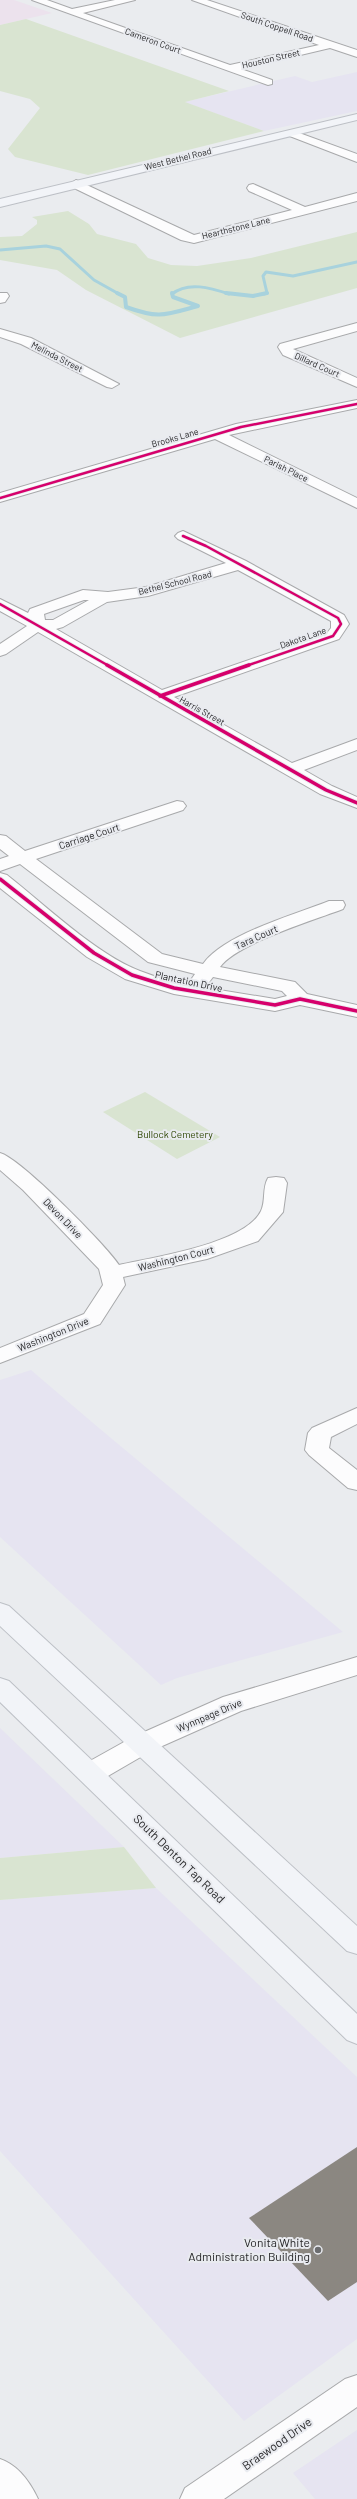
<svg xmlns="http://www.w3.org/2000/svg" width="357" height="2499" font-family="Barlow,sans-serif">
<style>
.commercial{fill:#e6e4f1}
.industrial{fill:#ece2ed}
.green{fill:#d9e4d1}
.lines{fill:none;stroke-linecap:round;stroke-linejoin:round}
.stream-far1{stroke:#a8d2dd;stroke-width:3}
.stream{stroke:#a8d2dd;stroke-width:4}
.building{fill:#8b8781}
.minor-casing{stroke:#a8a9ab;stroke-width:2}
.major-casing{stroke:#bdc0c6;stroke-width:2}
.minor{fill:#fcfcfd;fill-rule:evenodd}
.major{fill:#f2f4f8;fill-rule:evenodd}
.cycleway-far1-casing{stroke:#e9ebf0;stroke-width:4}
.cycleway-casing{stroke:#e9ebf0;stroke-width:5.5}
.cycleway-far1{stroke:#d6006c;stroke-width:2.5}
.cycleway{stroke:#d6006c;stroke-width:3.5}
.poi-dot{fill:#6c6d6f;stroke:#e9ebf0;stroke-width:1.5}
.labels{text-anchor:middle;stroke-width:4;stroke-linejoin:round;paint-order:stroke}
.far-street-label{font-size:9px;fill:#28282a;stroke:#e9ebf0}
.street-label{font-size:10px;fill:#28282a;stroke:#e9ebf0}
.park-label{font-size:10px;fill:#2c4501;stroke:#e9ebf0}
.near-street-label{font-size:12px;fill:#28282a;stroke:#e9ebf0}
.near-poi-label{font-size:12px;fill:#28282a;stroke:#e9ebf0;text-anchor:end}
</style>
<rect width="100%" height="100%" fill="#eaecef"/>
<g class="commercial">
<path d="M357,72V111L264,131L184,102L295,76L312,82Z"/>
<path d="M31,1370L93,1423L343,1632L177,1678L161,1685L0,1537V1380Z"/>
<path d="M0,1728L124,1847L0,1858Z"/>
<path d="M156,1888L357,2077V2339L244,2421L0,2151V1900Z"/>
<path d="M357,2430V2499H315L293,2473Z"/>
</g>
<path class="industrial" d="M0,0H14L52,13L0,25Z"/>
<g class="green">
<path d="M26,19L229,91L185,102L264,131L88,175L15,157L8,149L40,108L30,99L0,91V25Z"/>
<path d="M68,211L89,224L97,234L136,244L148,258L171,265L197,266L251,258L357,232V288L180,338L86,290L57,270L0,260V237L22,236L37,224V220L32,217Z"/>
<path d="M145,1092L220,1137L177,1159L103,1112Z"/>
<path d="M124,1847L156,1888L0,1900V1858Z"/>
</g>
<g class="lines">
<g class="stream-far1">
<path d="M0,250L46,246L60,249L94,280L119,294"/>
<path d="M172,294C188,281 211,288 229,294"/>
<path d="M264,294L267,293L263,276L266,272L293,276L357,262"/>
</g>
<g class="stream">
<path d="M117,293L125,297L126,307C159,319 165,315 198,306L173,297L172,293"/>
<path d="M226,293L253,296L267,293"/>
</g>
</g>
<path class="building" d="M357,2147V2282L328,2301L249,2218Z"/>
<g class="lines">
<g class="minor-casing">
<g id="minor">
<path d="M32,0H47L72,9L115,0H135L83,13L230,65L319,45L192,0H207L357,50V57L330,48L241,69L272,80V84L268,85Z"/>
<path d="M291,130L357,154V162L287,135L285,133Z"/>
<path d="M76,180L194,235L292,210L249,191L247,188L249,185L253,184L305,207L357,193V201L194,243L181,240L72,187L70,184Z"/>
<path d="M0,293H7L9,296L5,302L0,303Z"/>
<path d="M357,323V331L293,349L357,378V387L283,355L278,347L280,344Z"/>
<path d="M0,329L31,338L119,384L112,388L107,387L21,344L0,337Z"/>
<path d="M357,400V408L229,435L357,498V508L215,439L0,502V493L236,424Z"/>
<path d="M183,531L246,561L344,615L349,624L339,639L174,697L292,763L357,739V750L304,770L332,786L357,797V808L320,794L38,632L6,654L0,656V644L27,626L0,611V599L28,613L30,609L83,590L108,592L146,587L226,563L178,539L175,536L178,533ZM238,570L331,621V628L327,633L162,690L56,629L63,627L107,602L148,596ZM84,600H89L53,620H45L44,614Z"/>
<path d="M177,801L183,802L186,806L183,810L36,859L162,954L203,964C224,934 294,915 329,901H343L345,905L343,909C314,920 236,944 220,967L295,982L307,994L357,1005V1017L300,1005L275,1011L174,994L125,979L87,957L0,888V873L7,875C44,904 97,955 140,971C158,978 177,983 196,986L190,981L195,974L148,962L20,864L0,871V859L9,856L0,849V835L6,836L25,851ZM213,977L282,991L287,996L275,999L201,987L207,985Z"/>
<path d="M0,1153C20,1158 106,1245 119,1265C154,1257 245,1244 261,1211C266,1201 262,1188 268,1178L276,1177L284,1178L287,1183L283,1212L258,1241L207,1259L123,1277L125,1285L100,1324L0,1363V1348L84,1314L103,1285L99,1269L23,1190L0,1170Z"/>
<path d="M357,1408V1424L331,1437L329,1448L357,1470V1490L348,1488L309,1455L305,1450L308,1433L312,1428Z"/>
<path d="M357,1657V1675L241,1711L151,1751L101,1780L91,1783L81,1780L78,1773L81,1766L133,1737L223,1697Z"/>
<path d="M357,2375V2407L224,2499H180L185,2488L345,2379Z"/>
<path d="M0,2459C18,2465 30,2482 38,2499H0Z"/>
</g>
</g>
<g class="major-casing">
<g id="major">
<path d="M357,114V120L0,207V199Z"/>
<path d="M0,1603L9,1606L357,1926V1954L347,1951L0,1626Z"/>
<path d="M0,1678L9,1681L357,2014V2044L347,2040L0,1702Z"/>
</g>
</g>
<use href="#minor" class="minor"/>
<use href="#major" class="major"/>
<g class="cycleway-far1-casing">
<g id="cycleway-far1">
<path d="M0,498L241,427L357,404"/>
<path d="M183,536L206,546L338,618L341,624L333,636L246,666"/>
<path d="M0,604L109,666"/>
</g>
</g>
<g class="cycleway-casing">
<g id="cycleway">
<path d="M107,665L326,790L357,803"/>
<path d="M160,696L249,665"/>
<path d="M0,879L94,953L132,975L174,988L275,1005L300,999L357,1011"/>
</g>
</g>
<use href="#cycleway-far1" class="cycleway-far1"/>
<use href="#cycleway" class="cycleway"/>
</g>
<circle class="poi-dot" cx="318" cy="2250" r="4"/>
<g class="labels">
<g class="far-street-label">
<text transform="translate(277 27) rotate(19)" y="3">South Coppell Road</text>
<text transform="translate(153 41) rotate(20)" y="3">Cameron Court</text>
<text transform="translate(271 59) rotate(-13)" y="3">Houston Street</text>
<text transform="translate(178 159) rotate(-14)" y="3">West Bethel Road</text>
<text transform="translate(236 228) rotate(-14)" y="3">Hearthstone Lane</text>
<text transform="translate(57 357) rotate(27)" y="3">Melinda Street</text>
<text transform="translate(317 365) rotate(24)" y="3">Dillard Court</text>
<text transform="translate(175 438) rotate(-16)" y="3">Brooks Lane</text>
<text transform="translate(286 469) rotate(26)" y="3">Parish Place</text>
<text transform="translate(175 583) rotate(-14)" y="3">Bethel School Road</text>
<text transform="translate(303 638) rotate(-19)" y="3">Dakota Lane</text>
<text transform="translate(202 711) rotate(29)" y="3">Harris Street</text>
</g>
<g class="street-label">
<text transform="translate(89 836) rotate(-18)" y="4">Carriage Court</text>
<text transform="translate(256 937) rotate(-24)" y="4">Tara Court</text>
<text transform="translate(189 981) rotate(12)" y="4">Plantation Drive</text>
<text transform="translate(63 1218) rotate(46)" y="4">Devon Drive</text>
<text transform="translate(176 1258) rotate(-14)" y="4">Washington Court</text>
<text transform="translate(53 1334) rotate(-22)" y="4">Washington Drive</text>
<text transform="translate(209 1715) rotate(-23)" y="4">Wynnpage Drive</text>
</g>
<g class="park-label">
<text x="175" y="1138">Bullock Cemetery</text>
</g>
<g class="near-street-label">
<text transform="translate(179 1859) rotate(44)" y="4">South Denton Tap Road</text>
<text transform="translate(277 2444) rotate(-35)" y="4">Braewood Drive</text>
</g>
<g class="near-poi-label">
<text x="310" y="2247">Vonita White<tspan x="310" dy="14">Administration Building</tspan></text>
</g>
</g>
</svg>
